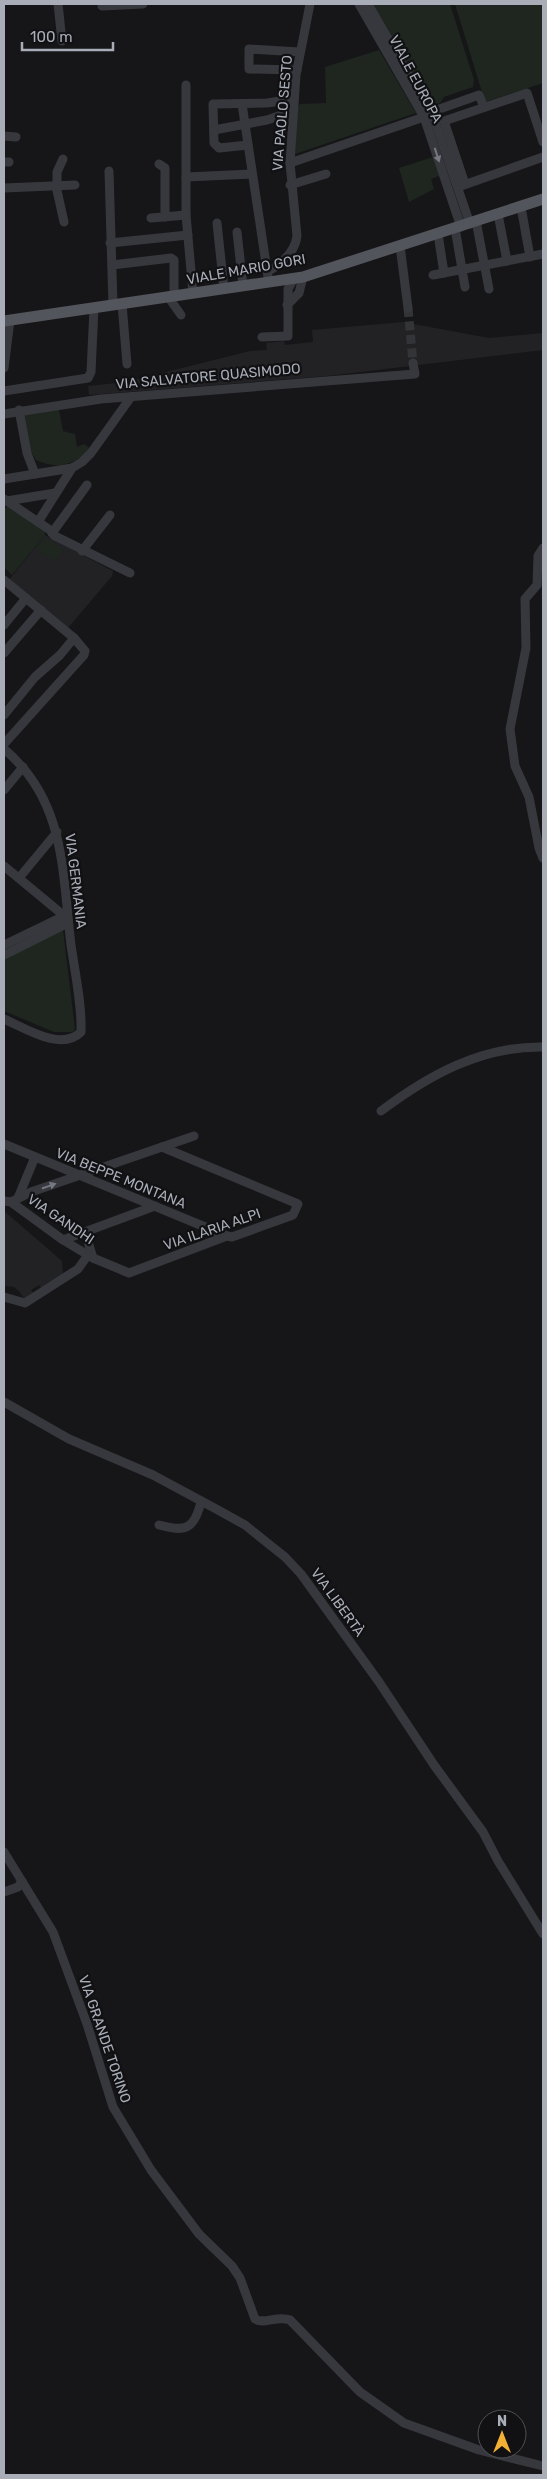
<svg xmlns="http://www.w3.org/2000/svg" width="547" height="2479" font-family="Rubik,sans-serif">
<style>
.built{fill:#222225}
.green{fill:#1e261f}
.lines{fill:none;stroke-linecap:round;stroke-linejoin:round}
.minor-tunnel{stroke:#333438;stroke-width:9;stroke-dasharray:9 4.5;stroke-linecap:butt}
.minor{stroke:#37383d;stroke-width:9}
.major{stroke:#53555c;stroke-width:11}
.oneway{fill:#757881}
.labels{text-anchor:middle;stroke-width:4.5;stroke-linejoin:round;paint-order:stroke}
.street-label{font-size:14px;fill:#a8adb8;stroke:#111113}
</style>
<rect width="100%" height="100%" fill="#161618"/>
<g class="built">
<path d="M403,322L489,338L543,333V350L327,376L89,395L88,386L126,382L250,351L267,350L266,343L284,341L285,345L313,342L312,330Z"/>
<path d="M45,535L113,571L112,576L67,629L9,580Z"/>
<path d="M4,1211L62,1261L63,1275L42,1289L39,1285L31,1290L34,1294L25,1300L19,1291L14,1287L4,1286Z"/>
</g>
<g class="green">
<path d="M373,4H450L474,80L473,87L444,97L440,103L433,105Z"/>
<path d="M455,4H543V83L485,102Z"/>
<path d="M379,50L416,113L295,154L297,107L300,104L326,103L325,67Z"/>
<path d="M433,157L439,176L431,179L434,189L409,202L399,168Z"/>
<path d="M59,410L63,431L75,434L77,447L84,444L91,449C74,465 58,470 36,460L30,449L24,416L26,413Z"/>
<path d="M7,506L44,529L45,535L12,575L4,567V510Z"/>
<path d="M46,537L63,550L54,562L37,548Z"/>
<path d="M63,930L75,1029L73,1032H54L4,1011V959Z"/>
</g>
<g class="lines">
<path class="minor-tunnel" d="M408,308L413,363"/>
<g class="minor">
<path d="M58,4L62,41"/>
<path d="M359,4L424,117L461,227"/>
<path d="M368,4L433,116L470,224"/>
<path d="M102,6L143,4"/>
<path d="M297,70L249,69V49L300,52"/>
<path d="M186,85V215L193,293"/>
<path d="M242,104L268,277"/>
<path d="M431,112L479,95L484,107"/>
<path d="M214,130L267,120L293,111"/>
<path d="M4,136L16,137"/>
<path d="M248,145L219,148L214,143L213,104L267,103L294,99"/>
<path d="M4,162H9"/>
<path d="M290,163L424,117"/>
<path d="M159,164L165,168V217"/>
<path d="M109,171L113,305"/>
<path d="M186,177L252,174"/>
<path d="M465,184L444,121L527,93L543,142"/>
<path d="M290,185L326,174"/>
<path d="M56,186L64,222"/>
<path d="M57,186V172L63,159"/>
<path d="M461,186L543,157"/>
<path d="M4,188L75,185"/>
<path d="M521,207L530,257"/>
<path d="M498,214L507,261"/>
<path d="M151,218L186,215"/>
<path d="M476,221L489,289"/>
<path d="M217,223L224,289"/>
<path d="M455,228L465,287"/>
<path d="M237,232L243,286"/>
<path d="M438,234L444,273"/>
<path d="M110,243L188,235"/>
<path d="M400,246L408,308"/>
<path d="M112,265L171,258L174,260V297"/>
<path d="M267,272C281,264 295,253 297,236L290,163L296,75L310,4"/>
<path d="M433,275L543,254"/>
<path d="M169,298L181,315"/>
<path d="M122,304L127,364"/>
<path d="M287,305L299,293L303,277"/>
<path d="M262,337L288,336V289L294,278"/>
<path d="M4,368L10,320"/>
<path d="M4,391L88,378L91,372L94,308"/>
<path d="M19,410L27,453L35,474"/>
<path d="M4,414L101,399L415,374L413,363"/>
<path d="M4,479L72,468"/>
<path d="M4,499L50,530L55,536L130,573"/>
<path d="M7,501L55,493"/>
<path d="M38,522L72,468L82,462L91,453L131,397"/>
<path d="M52,533L87,485"/>
<path d="M543,548L538,556L537,585L525,599L526,648L510,729L515,766L529,797L539,848L543,858"/>
<path d="M82,551L110,515"/>
<path d="M4,580L74,638L85,651L84,655L4,744"/>
<path d="M4,625L26,598"/>
<path d="M4,653L41,610"/>
<path d="M4,715L35,677L60,655L74,638"/>
<path d="M4,749C66,801 62,872 71,945C75,973 82,1004 81,1032C61,1052 25,1028 4,1019"/>
<path d="M4,790L23,767"/>
<path d="M4,866L68,919"/>
<path d="M19,878L57,832"/>
<path d="M4,945L64,916"/>
<path d="M4,955L68,923"/>
<path d="M381,1111C429,1075 481,1046 543,1047"/>
<path d="M4,1144L227,1236"/>
<path d="M18,1198L35,1157"/>
<path d="M4,1201L11,1202L63,1240L93,1258L129,1273L227,1236L232,1237L293,1215L298,1204L162,1147"/>
<path d="M11,1202L31,1192L194,1136"/>
<path d="M85,1232L93,1258"/>
<path d="M63,1240L155,1206"/>
<path d="M4,1297L25,1303L78,1269L88,1255"/>
<path d="M4,1402L69,1439L153,1475L218,1510L245,1525L285,1557L301,1574L379,1682L434,1765L483,1832L498,1861L543,1934"/>
<path d="M159,1525C185,1532 194,1530 201,1502"/>
<path d="M4,1852L53,1932L87,2024L113,2107L151,2170L199,2234L232,2266L240,2278L255,2319C263,2325 278,2315 290,2320L360,2392L404,2423L479,2450L543,2466"/>
<path d="M4,1892L18,1887L22,1881"/>
</g>
<path class="major" d="M4,321L303,277L543,199"/>
</g>
<defs><path id="oneway-solid" d="M-6-.8H1V-3.2L6.5 0L1 3.2V.8H-6Z" transform="scale(1.25)"/></defs>
<g class="oneway">
<use href="#oneway-solid" transform="translate(437 155) rotate(72)"/>
<use href="#oneway-solid" transform="translate(49 1186) rotate(-19)"/>
</g>
<g class="labels">
<g class="street-label">
<text transform="translate(416 79) rotate(62)" y="5">VIALE EUROPA</text>
<text transform="translate(282 113) rotate(-85)" y="5">VIA PAOLO SESTO</text>
<text transform="translate(246 269) rotate(-10)" y="5">VIALE MARIO GORI</text>
<text transform="translate(208 376) rotate(-5)" y="5">VIA SALVATORE QUASIMODO</text>
<text transform="translate(76 881) rotate(83)" y="5">VIA GERMANIA</text>
<text transform="translate(121 1178) rotate(22)" y="5">VIA BEPPE MONTANA</text>
<text transform="translate(61 1219) rotate(34)" y="5">VIA GANDHI</text>
<text transform="translate(212 1229) rotate(-19)" y="5">VIA ILARIA ALPI</text>
<text transform="translate(338 1602) rotate(54)" y="5">VIA LIBERTÀ</text>
<text transform="translate(105 2039) rotate(71)" y="5">VIA GRANDE TORINO</text>
</g>
</g>
<rect width="547" height="2479" fill="none" stroke="#a8adb8" stroke-width="10"/>
<g transform="translate(502 2434)"><circle r="24" fill="#111113" stroke="#4d4f55"/>
<path d="M0-4L9 19L0 12L-9 19Z" fill="#f2b134"/>
<text y="-8" font-size="14" font-weight="bold" text-anchor="middle" fill="#a8adb8">N</text>
</g>
<path d="M22 42v8h91v-8" fill="none" stroke="#a8adb8" stroke-width="2.5"/>
<text x="30" y="42" font-size="15" fill="#a8adb8" stroke="#111113" stroke-width="4" paint-order="stroke">100 m</text>
</svg>
